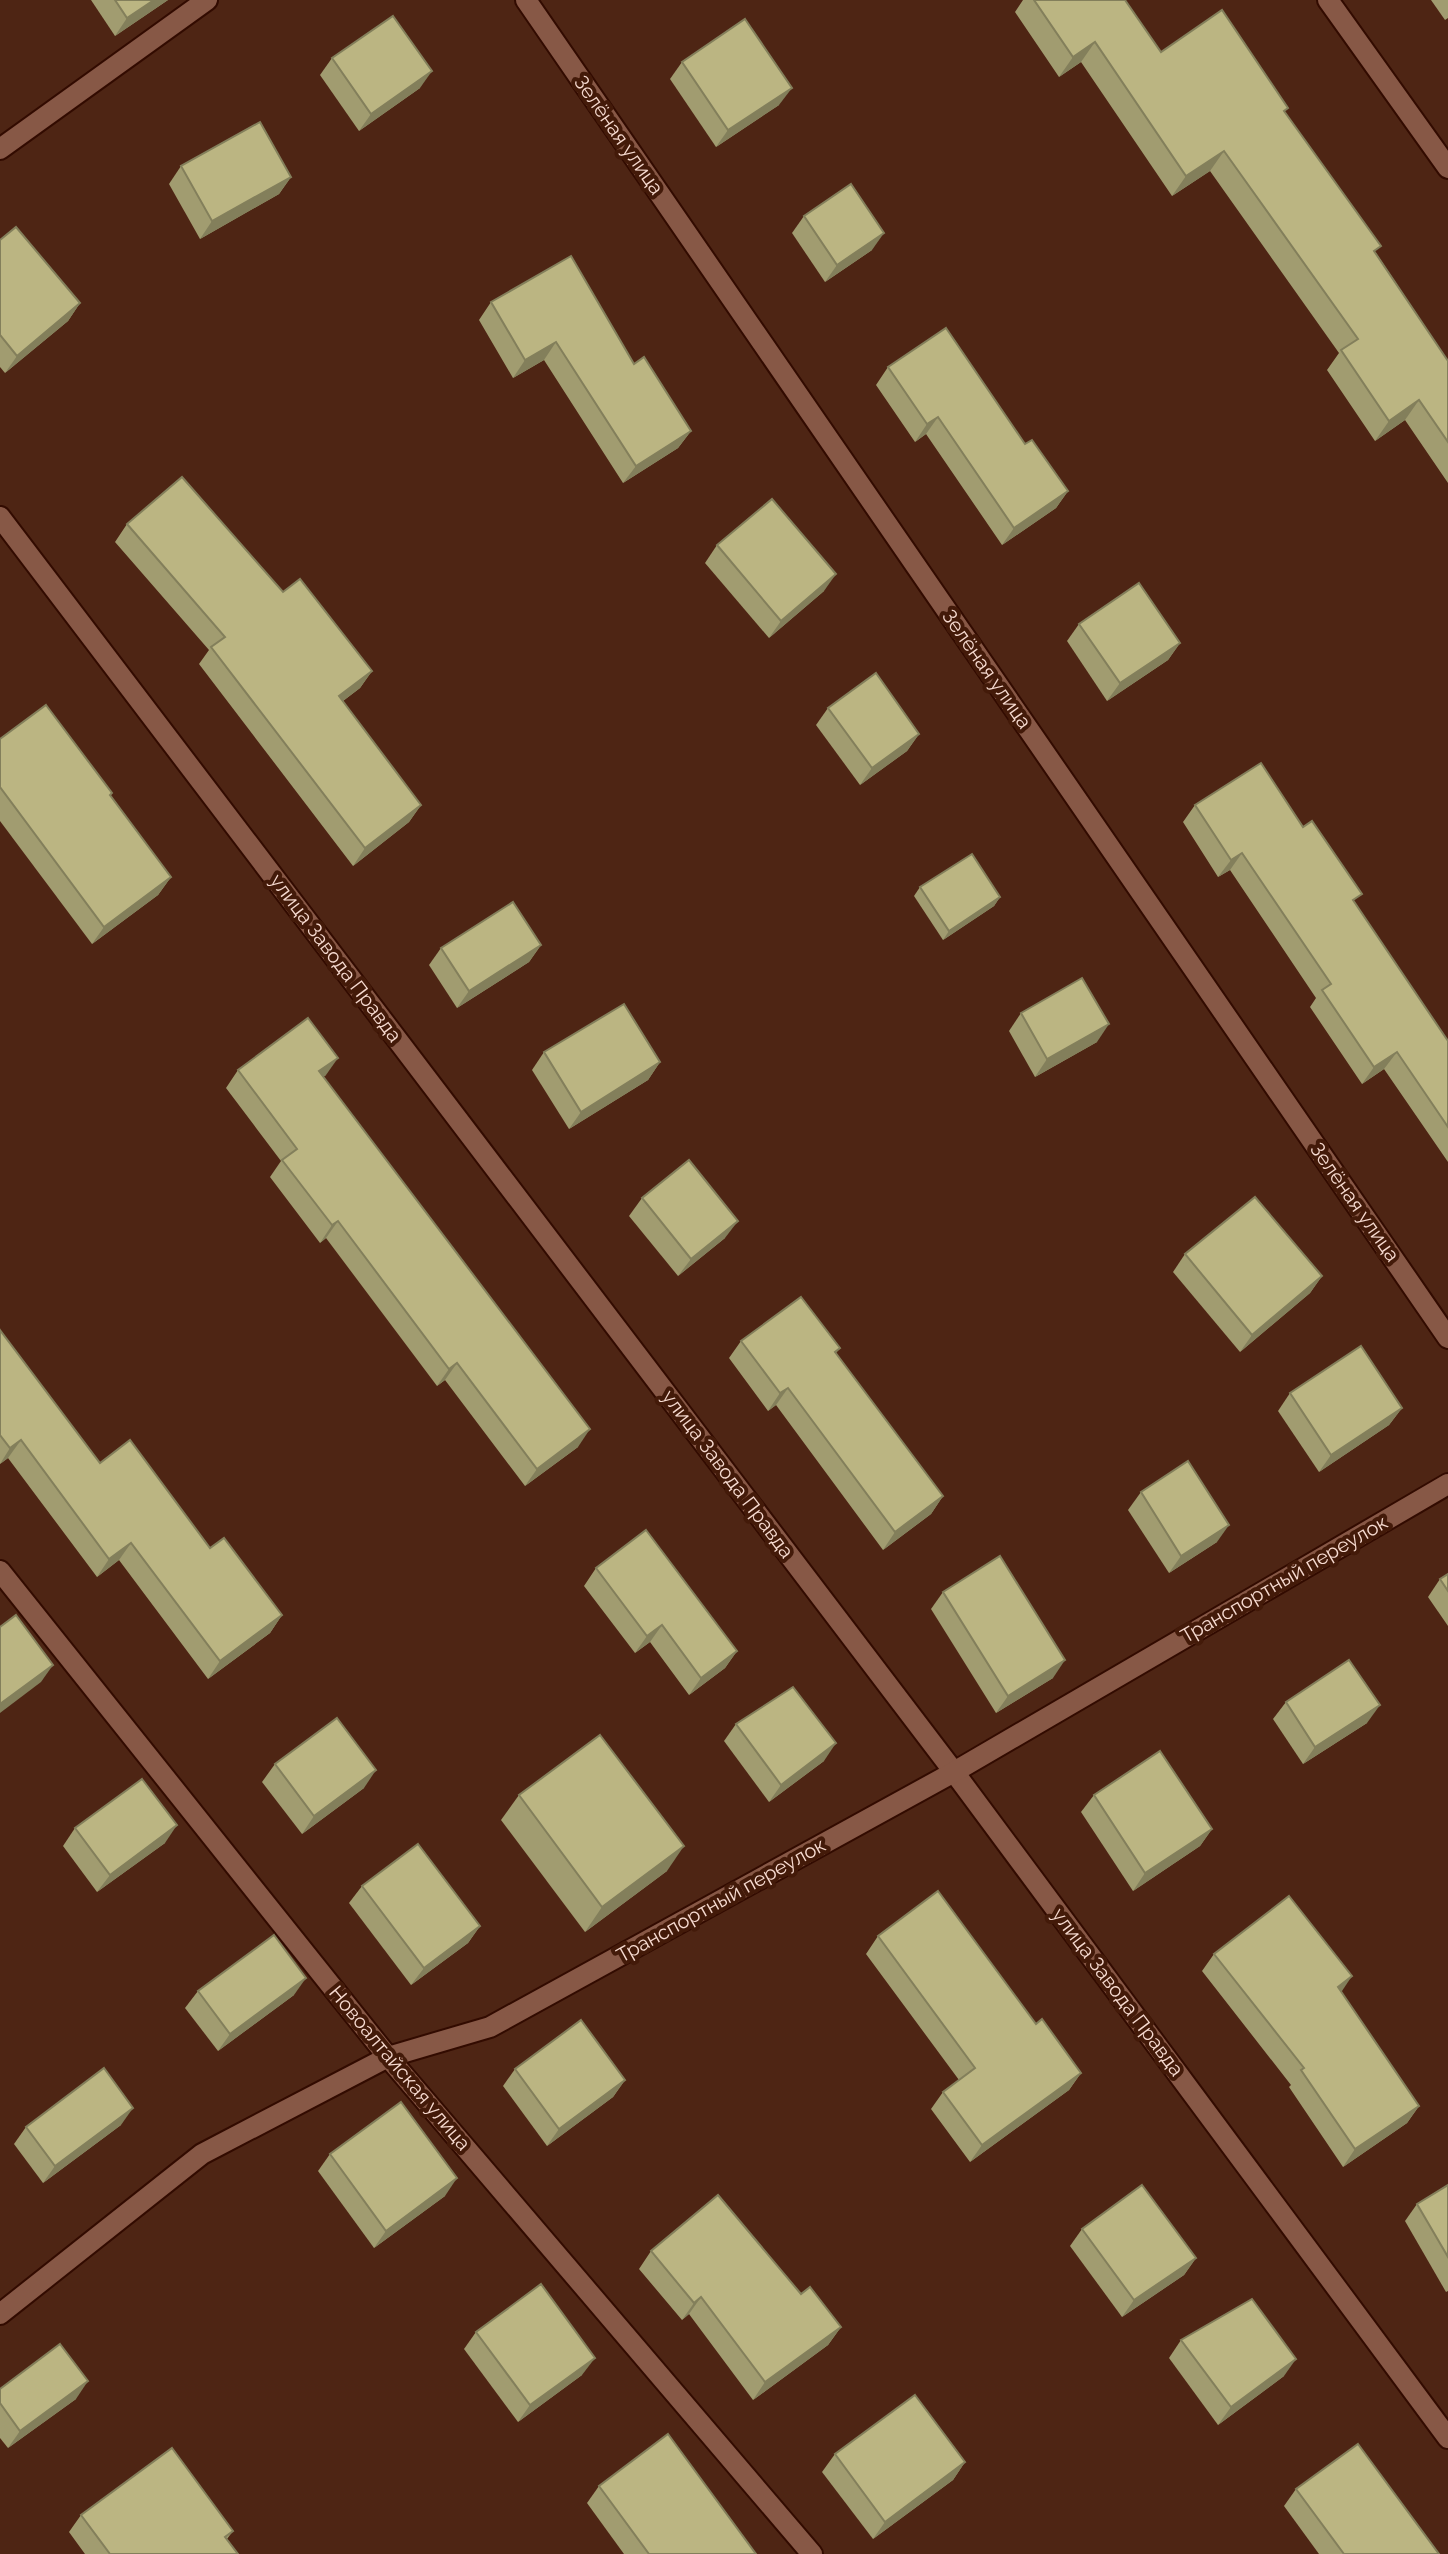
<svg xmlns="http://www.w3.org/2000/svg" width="1448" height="2554" font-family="Raleway,sans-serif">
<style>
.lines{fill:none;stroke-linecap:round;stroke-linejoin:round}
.minor-casing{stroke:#320b00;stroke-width:24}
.minor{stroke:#875846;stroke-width:20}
.wall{fill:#a19c70}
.shaded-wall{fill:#837f5b}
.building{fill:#bbb582;stroke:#837f5b;stroke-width:2}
.labels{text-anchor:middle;stroke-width:8;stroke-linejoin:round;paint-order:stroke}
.street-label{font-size:20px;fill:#f7dbd1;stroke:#431a09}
</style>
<rect width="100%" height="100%" fill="#4e2514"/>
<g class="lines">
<g class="minor-casing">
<g id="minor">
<path d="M526,0L1448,1338"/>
<path d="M1328,0L1448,168"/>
<path d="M0,149L207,0"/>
<path d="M0,517L954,1772L1448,2438"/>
<path d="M0,1571L388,2057L812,2554"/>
<path d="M0,2314L202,2154L388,2057L490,2027L954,1772L1448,1484"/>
</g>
</g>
<use href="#minor" class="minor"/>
</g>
<g class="wall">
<path d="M91,0H168L115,36Z"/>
<path d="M1023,0H1125L1161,52L1285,112L1376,253L1448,361V483L1405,420L1375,441L1327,370L1339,353L1210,171L1172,196L1081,62L1059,77L1015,12Z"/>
<path d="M1431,0H1448V18L1445,20Z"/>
<path d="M332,58L420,88L359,131L320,75Z"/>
<path d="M682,62L779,105L716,147L670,79Z"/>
<path d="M181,166L291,177L279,194L200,239L169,184Z"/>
<path d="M804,216L872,250L825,282L792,233Z"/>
<path d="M0,240L80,303L68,321L5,373L0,367Z"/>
<path d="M491,302L634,364L691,431L678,448L623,483L544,360L513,378L479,320Z"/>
<path d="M888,367L1025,444L1068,491L1056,508L1002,545L926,434L915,442L876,385Z"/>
<path d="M127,524L283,592L372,671L360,688L343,701L421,805L409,822L353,866L199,664L209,650L115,542Z"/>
<path d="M717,545L824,591L769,638L705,563Z"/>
<path d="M1079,624L1180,643L1168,660L1107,701L1067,641Z"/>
<path d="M828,708L919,734L907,751L860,785L816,725Z"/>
<path d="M0,739L110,796L171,877L158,895L92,944L0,821Z"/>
<path d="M1195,805L1303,827L1448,1041V1162L1384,1069L1362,1084L1310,1007L1316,998L1230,870L1218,877L1183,822Z"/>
<path d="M920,887L1000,897L994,906L943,940L914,896Z"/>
<path d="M541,945L529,962L457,1008L429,965L441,948Z"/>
<path d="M1021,1013L1097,1042L1035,1077L1009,1031Z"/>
<path d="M544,1052L660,1062L648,1080L569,1129L532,1070Z"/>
<path d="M238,1070L326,1075L323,1077L578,1447L525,1486L445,1380L437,1386L326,1238L320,1243L270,1177L281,1161L226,1088Z"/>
<path d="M642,1198L725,1238L678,1276L629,1216Z"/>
<path d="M1185,1254L1322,1276L1310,1293L1240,1352L1173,1272Z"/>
<path d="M0,1330L100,1463L210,1548L282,1615L270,1633L208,1679L119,1560L97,1577L8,1458L0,1464Z"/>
<path d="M741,1341L840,1348L836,1353L943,1496L931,1514L883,1550L776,1405L768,1411L729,1358Z"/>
<path d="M1290,1393L1402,1408L1389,1425L1319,1472L1278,1411Z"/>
<path d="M1141,1492L1217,1542L1169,1573L1128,1510Z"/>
<path d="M596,1568L737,1651L725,1668L689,1695L650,1642L635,1653L584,1586Z"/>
<path d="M1448,1574V1626L1428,1597L1440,1579Z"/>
<path d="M943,1592L1053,1678L996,1713L931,1609Z"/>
<path d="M1286,1702L1367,1723L1303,1764L1273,1719Z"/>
<path d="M736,1724L824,1761L769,1802L724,1741Z"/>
<path d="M275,1764L364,1788L302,1834L262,1782Z"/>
<path d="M519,1795L667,1871L585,1932L501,1820Z"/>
<path d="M1094,1795L1212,1829L1200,1846L1133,1891L1081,1812Z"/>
<path d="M75,1828L165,1843L97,1892L63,1846Z"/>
<path d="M362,1886L480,1926L468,1943L411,1985L349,1903Z"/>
<path d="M878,1936L1081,2073L1069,2090L970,2162L931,2109L943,2092L959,2080L866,1954Z"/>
<path d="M1214,1954L1341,1992L1419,2106L1407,2123L1343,2167L1289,2087L1291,2085L1202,1971Z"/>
<path d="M198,1991L294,1995L218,2051L185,2008Z"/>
<path d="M515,2069L625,2080L613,2097L547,2146L503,2086Z"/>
<path d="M121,2125L43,2183L14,2144L26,2127Z"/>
<path d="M330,2154L445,2196L374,2248L318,2171Z"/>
<path d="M1448,2185V2291L1446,2292L1405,2221L1417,2204Z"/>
<path d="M1082,2229L1196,2258L1184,2275L1122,2317L1070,2246Z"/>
<path d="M651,2251L801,2294L841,2327L828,2345L753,2400L689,2314L682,2320L639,2269Z"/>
<path d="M476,2332L582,2375L518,2422L464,2349Z"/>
<path d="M1181,2340L1284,2376L1218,2425L1169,2358Z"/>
<path d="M0,2389L76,2399L8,2448L0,2438Z"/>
<path d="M835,2454L965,2462L953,2480L873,2539L822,2472Z"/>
<path d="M599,2486L756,2554H624L587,2503Z"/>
<path d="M1296,2489L1439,2554H1319L1284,2506Z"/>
<path d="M81,2515L233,2531L227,2539L238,2554H85L69,2532Z"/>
</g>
<g class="shaded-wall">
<path d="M154,0H168L115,36L127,18Z"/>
<path d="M1095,42L1081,62L1059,77L1073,57Z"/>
<path d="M432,71L420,88L359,131L371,114Z"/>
<path d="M792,88L779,105L716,147L728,130Z"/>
<path d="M1224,151L1210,171L1172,196L1186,176Z"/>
<path d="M291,177L279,194L200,239L212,221Z"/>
<path d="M884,233L872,250L825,282L837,265Z"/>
<path d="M80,303L68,321L5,373L17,356Z"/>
<path d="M556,342L544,360L513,378L525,360Z"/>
<path d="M1419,400L1405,420L1375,441L1389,421Z"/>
<path d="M938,417L926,434L915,442L927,424Z"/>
<path d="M691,431L678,448L623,483L636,466Z"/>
<path d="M1068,491L1056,508L1002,545L1014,528Z"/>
<path d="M836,574L824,591L769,638L781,621Z"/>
<path d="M1180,643L1168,660L1107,701L1120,683Z"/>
<path d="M372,671L360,688L327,713L339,696Z"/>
<path d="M919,734L907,751L860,785L872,768Z"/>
<path d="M421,805L409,822L353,866L365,848Z"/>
<path d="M1242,853L1230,870L1218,877L1231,860Z"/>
<path d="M171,877L158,895L92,944L104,927Z"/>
<path d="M1000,897L994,906L943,940L949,931Z"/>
<path d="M541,945L529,962L457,1008L469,991Z"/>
<path d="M1109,1024L1097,1042L1035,1077L1047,1059Z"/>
<path d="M1397,1052L1384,1069L1362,1084L1374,1067Z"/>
<path d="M338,1058L326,1075L307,1089L319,1071Z"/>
<path d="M660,1062L648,1080L569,1129L581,1112Z"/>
<path d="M338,1221L326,1238L320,1243L332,1225Z"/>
<path d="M738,1221L725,1238L678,1276L691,1259Z"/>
<path d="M1322,1276L1310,1293L1240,1352L1252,1335Z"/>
<path d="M457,1363L445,1380L437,1386L449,1369Z"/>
<path d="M788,1388L776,1405L768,1411L780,1393Z"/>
<path d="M1402,1408L1389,1425L1319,1472L1331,1455Z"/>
<path d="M590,1429L578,1447L525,1486L537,1469Z"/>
<path d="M21,1440L8,1458L0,1464L10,1448Z"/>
<path d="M943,1496L931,1514L883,1550L895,1532Z"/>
<path d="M1229,1525L1217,1542L1169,1573L1181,1556Z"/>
<path d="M131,1543L119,1560L97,1577L109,1559Z"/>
<path d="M282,1615L270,1633L208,1679L220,1661Z"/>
<path d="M662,1625L650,1642L635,1653L647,1636Z"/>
<path d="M737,1651L725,1668L689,1695L701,1678Z"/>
<path d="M1065,1660L1053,1678L996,1713L1008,1696Z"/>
<path d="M53,1665L41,1682L0,1713V1704Z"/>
<path d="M1380,1705L1367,1723L1303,1764L1315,1747Z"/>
<path d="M836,1743L824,1761L769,1802L781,1785Z"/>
<path d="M376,1770L364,1788L302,1834L314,1816Z"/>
<path d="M177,1825L165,1843L97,1892L110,1875Z"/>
<path d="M1212,1829L1200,1846L1133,1891L1145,1873Z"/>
<path d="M684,1846L667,1871L585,1932L602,1907Z"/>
<path d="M480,1926L468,1943L411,1985L424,1968Z"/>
<path d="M1352,1976L1340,1994L1338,1987Z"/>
<path d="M306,1978L294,1995L218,2051L230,2034Z"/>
<path d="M1081,2073L1069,2090L970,2162L982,2145Z"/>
<path d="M625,2080L613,2097L547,2146L559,2129Z"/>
<path d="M1419,2106L1407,2123L1343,2167L1355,2149Z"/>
<path d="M133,2108L121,2125L43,2183L55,2166Z"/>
<path d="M457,2178L445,2196L374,2248L386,2231Z"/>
<path d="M1196,2258L1184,2275L1122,2317L1134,2300Z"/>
<path d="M701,2297L689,2314L682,2320L694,2303Z"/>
<path d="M841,2327L828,2345L753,2400L765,2382Z"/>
<path d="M595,2358L582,2375L518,2422L530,2405Z"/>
<path d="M1296,2359L1284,2376L1218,2425L1231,2407Z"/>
<path d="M88,2381L76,2399L8,2448L20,2431Z"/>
<path d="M965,2462L953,2480L873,2539L885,2522Z"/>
</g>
<g class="building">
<path d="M115,0H154L127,18Z"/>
<path d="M1034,0H1125L1161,52L1222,10L1288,108L1284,111L1381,246L1374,251L1448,361V442L1419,400L1389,421L1341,350L1358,339L1224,151L1186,176L1095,42L1073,57Z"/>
<path d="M393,16L432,71L371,114L332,58Z"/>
<path d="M745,19L792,88L728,130L682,62Z"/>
<path d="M260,122L291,177L212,221L181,166Z"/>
<path d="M851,184L884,233L837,265L804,216Z"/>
<path d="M16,227L80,303L17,356L0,335V240Z"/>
<path d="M571,256L634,364L644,357L691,431L636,466L556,342L525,360L491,302Z"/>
<path d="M946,328L1025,444L1032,440L1068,491L1014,528L938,417L927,424L888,367Z"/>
<path d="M182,477L283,592L300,579L372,671L339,696L421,805L365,848L211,647L225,637L127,524Z"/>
<path d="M772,499L836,574L781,621L717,545Z"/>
<path d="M1139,583L1180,643L1120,683L1079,624Z"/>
<path d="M876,673L919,734L872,768L828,708Z"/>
<path d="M46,705L112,793L110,795L171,877L104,927L0,787V739Z"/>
<path d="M1261,763L1303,827L1312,821L1362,894L1353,900L1448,1041V1127L1397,1052L1374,1067L1322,990L1331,984L1242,853L1231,860L1195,805Z"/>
<path d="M972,854L1000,897L949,931L920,887Z"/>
<path d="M513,902L541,945L469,991L441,948Z"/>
<path d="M1082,978L1109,1024L1047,1059L1021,1013Z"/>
<path d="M624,1004L660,1062L581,1112L544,1052Z"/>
<path d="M308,1018L338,1058L319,1071L590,1429L537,1469L457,1363L449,1369L338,1221L332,1225L282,1160L297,1149L238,1070Z"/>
<path d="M689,1160L738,1221L691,1259L642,1198Z"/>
<path d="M1255,1197L1322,1276L1252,1335L1185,1254Z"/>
<path d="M801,1297L840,1348L835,1352L943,1496L895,1532L788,1388L780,1393L741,1341Z"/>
<path d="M0,1330L100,1463L130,1440L210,1548L224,1538L282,1615L220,1661L131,1543L109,1559L21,1440L10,1448L0,1435Z"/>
<path d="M1361,1346L1402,1408L1331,1455L1290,1393Z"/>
<path d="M1188,1461L1229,1525L1181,1556L1141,1492Z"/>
<path d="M646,1530L737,1651L701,1678L662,1625L647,1636L596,1568Z"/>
<path d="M1000,1556L1065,1660L1008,1696L943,1592Z"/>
<path d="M1448,1574V1591L1440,1579Z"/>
<path d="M16,1615L53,1665L0,1704V1627Z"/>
<path d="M1349,1660L1380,1705L1315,1747L1286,1702Z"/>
<path d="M793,1687L836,1743L781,1785L736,1724Z"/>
<path d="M337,1718L376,1770L314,1816L275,1764Z"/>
<path d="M600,1735L684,1846L602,1907L519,1795Z"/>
<path d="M1160,1751L1212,1829L1145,1873L1094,1795Z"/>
<path d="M142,1779L177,1825L110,1875L75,1828Z"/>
<path d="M418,1844L480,1926L424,1968L362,1886Z"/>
<path d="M938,1891L1036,2024L1042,2019L1081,2073L982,2145L943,2092L975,2068L878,1936Z"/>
<path d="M1289,1896L1352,1976L1338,1987L1419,2106L1355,2149L1301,2070L1304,2068L1214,1954Z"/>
<path d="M274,1935L306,1978L230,2034L198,1991Z"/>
<path d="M581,2020L625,2080L559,2129L515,2069Z"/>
<path d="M104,2068L133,2108L55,2166L26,2127Z"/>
<path d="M401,2102L457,2178L386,2231L330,2154Z"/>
<path d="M1142,2185L1196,2258L1134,2300L1082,2229Z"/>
<path d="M1448,2185V2257L1417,2204Z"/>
<path d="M718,2195L801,2294L810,2287L841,2327L765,2382L701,2297L694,2303L651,2251Z"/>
<path d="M541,2284L595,2358L530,2405L476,2332Z"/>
<path d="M1252,2299L1296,2359L1231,2407L1181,2340Z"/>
<path d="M60,2344L88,2381L20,2431L0,2403V2389Z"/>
<path d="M915,2395L965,2462L885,2522L835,2454Z"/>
<path d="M668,2434L756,2554H649L599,2486Z"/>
<path d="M1358,2444L1439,2554H1344L1296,2489Z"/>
<path d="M172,2448L233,2531L225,2537L238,2554H110L81,2515Z"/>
</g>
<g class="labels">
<g class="street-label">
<text transform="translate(619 135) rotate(55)" y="7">Зелёная улица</text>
<text transform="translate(987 669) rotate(55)" y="7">Зелёная улица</text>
<text transform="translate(336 958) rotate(53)" y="7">улица Завода Правда</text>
<text transform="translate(1355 1202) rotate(55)" y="7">Зелёная улица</text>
<text transform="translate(728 1474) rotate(53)" y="7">улица Завода Правда</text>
<text transform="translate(1284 1579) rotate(-30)" y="7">Транспортный переулок</text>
<text transform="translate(721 1900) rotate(-29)" y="7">Транспортный переулок</text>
<text transform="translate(1118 1992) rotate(53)" y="7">улица Завода Правда</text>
<text transform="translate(400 2068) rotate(50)" y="7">Новоалтайская улица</text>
</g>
</g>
</svg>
